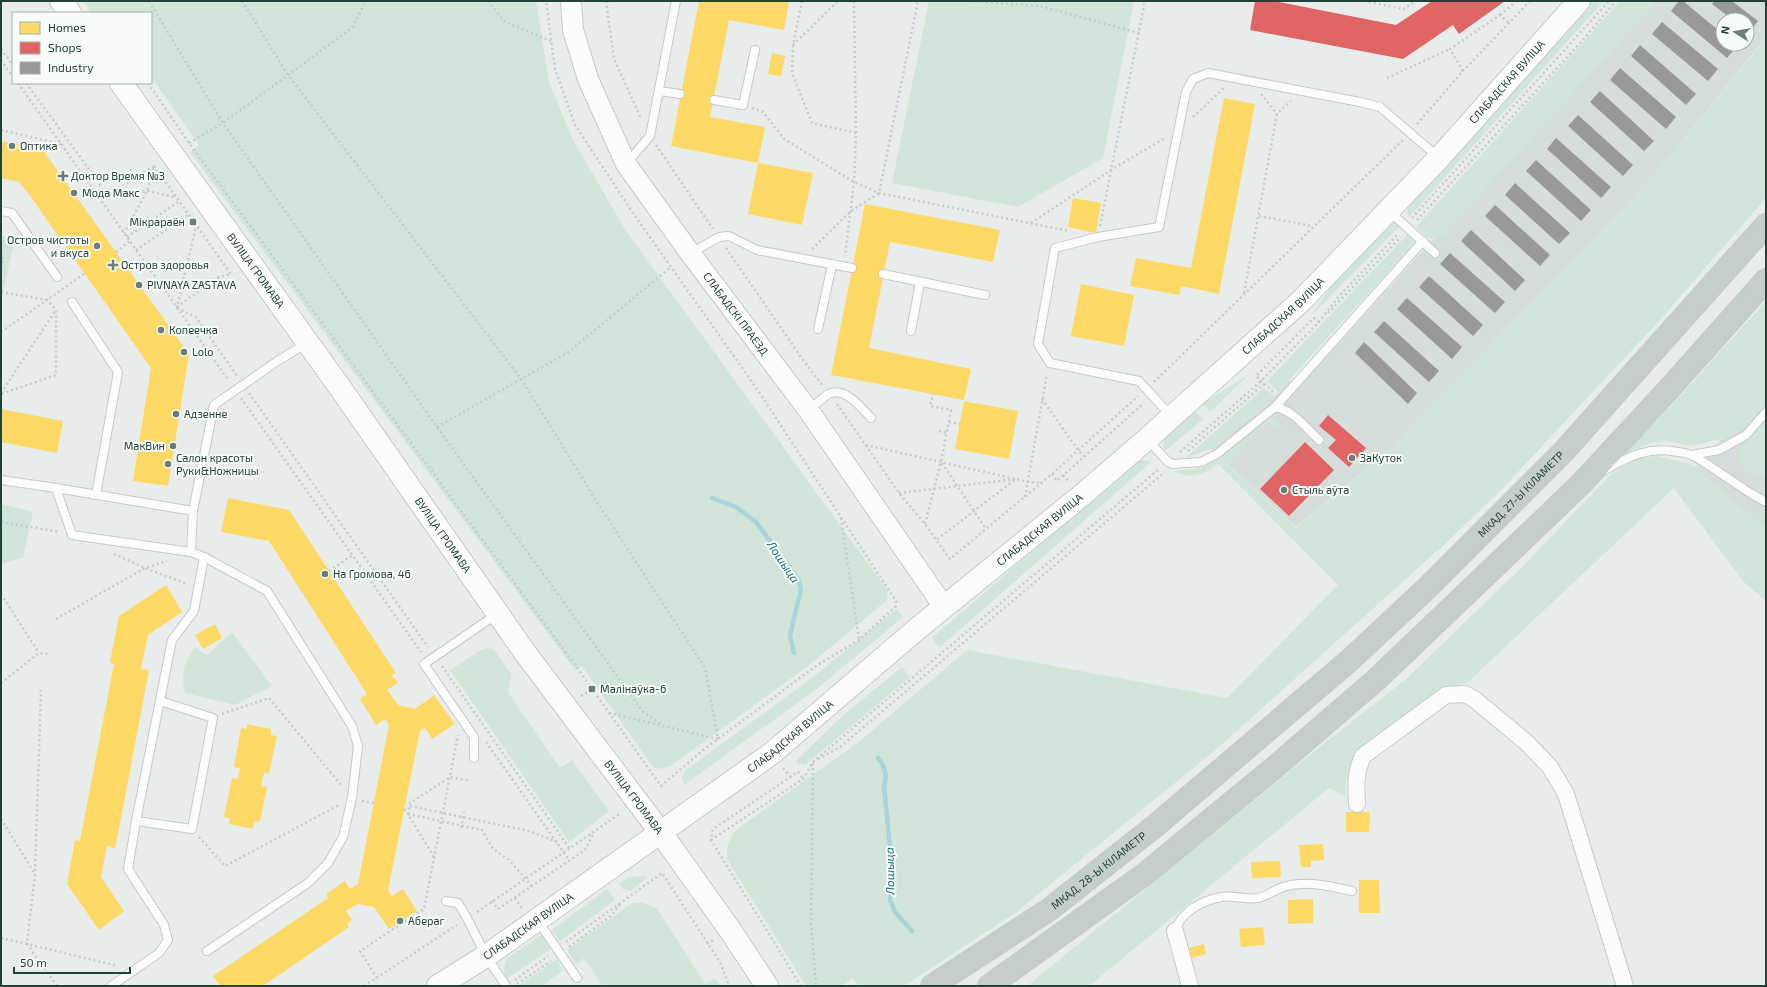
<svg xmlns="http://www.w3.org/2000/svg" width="1767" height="987" font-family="'Exo 2',sans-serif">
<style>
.built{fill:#d6dedb;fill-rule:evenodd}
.green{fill:#d1e6d8}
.homes{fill:#ffd966}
.shops{fill:#e06666}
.industry{fill:#999}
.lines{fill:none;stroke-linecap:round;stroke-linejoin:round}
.stream{stroke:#a9d4db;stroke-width:4.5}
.service-casing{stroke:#c5cac8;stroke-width:10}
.minor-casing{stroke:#c5cac8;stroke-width:18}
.tertiary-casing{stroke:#c5cac8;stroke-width:22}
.secondary-casing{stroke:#c3cbc8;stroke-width:24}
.trunk-casing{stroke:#c3ccc9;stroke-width:24}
.path{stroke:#c3ccca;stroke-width:2.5;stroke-dasharray:2 3;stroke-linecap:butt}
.service{stroke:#fcfcfc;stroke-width:8}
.minor{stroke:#fcfcfc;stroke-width:16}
.tertiary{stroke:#fcfcfc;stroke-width:20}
.secondary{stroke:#fcfcfc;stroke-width:22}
.trunk{stroke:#c6cecc;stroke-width:22}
.poi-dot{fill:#697e78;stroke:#f7fbf9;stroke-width:1.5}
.labels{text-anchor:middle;stroke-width:4;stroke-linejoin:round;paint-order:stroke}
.street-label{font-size:11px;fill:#24423a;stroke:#f7fbf9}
.poi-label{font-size:11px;fill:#24423a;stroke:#f7fbf9;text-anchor:start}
.water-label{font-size:12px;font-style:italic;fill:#1c6f80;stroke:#f7fbf9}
</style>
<rect width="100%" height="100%" fill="#e8edeb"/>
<g class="built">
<path d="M1649,1H1766V37L1655,175L1391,448L1296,527L1211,449L1270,401L1289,380L1299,387ZM1723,20H1747V44H1723Z"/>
<path d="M1766,387V601L1743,581L1675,488L1735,425Z"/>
</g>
<g class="green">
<path d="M83,1H536L549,82L572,138L626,231L888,591L887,600L807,667L669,767L657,769L652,766L582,666L575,670L190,152L199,145L151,77V13H91Z"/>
<path d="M929,1H1134L1103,158L1018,207L892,183Z"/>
<path d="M1592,1H1604L1409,217L1407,213L1408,205Z"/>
<path d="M1620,1H1657L1443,235C1429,242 1426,237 1416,227Z"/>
<path d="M1766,38V198L1659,321L1502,489L1447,542L1219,747L1015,913L904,986H859L853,978L842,986H806L727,859C726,847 729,840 736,830L860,741L967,650L1227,698L1338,585L1218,464C1202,475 1190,480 1173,471L1194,469L1207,462L1269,419H1275L1278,425L1277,429L1268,422L1227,464L1296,528L1391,448L1656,174Z"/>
<path d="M1392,223L1400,226L1309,318L1342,272L1387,225Z"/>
<path d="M1408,234L1416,241L1278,392L1267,381Z"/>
<path d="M1,235L15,239L1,299Z"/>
<path d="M1766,301V405L1745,428L1728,437L1692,446L1667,441L1651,443L1622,455L1674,403Z"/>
<path d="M1248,375L1210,412L1202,404Z"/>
<path d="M1264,388L1274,396L1270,401L1211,449L1185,458Z"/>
<path d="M1194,410L1203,419L1166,450L1163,446L1164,438Z"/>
<path d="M1766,418V476C1758,477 1751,476 1745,470C1727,453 1755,431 1766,418Z"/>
<path d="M1658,456L1690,464L1756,520L1766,526V601L1743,581L1674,488L1468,682L1441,691L1355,755L1346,781L1345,796L1329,788L1089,986H1027L1317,749L1405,680L1524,565L1613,472L1638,459Z"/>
<path d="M1143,460L1151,462L939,648L932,638L1136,461Z"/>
<path d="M1,504L33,512L23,557L3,564L1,563Z"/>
<path d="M896,609L903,617L818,688L684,785L682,777L686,770L812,678Z"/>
<path d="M232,632L272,686L235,705L185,693C181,672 183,665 195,647L207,655Z"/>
<path d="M490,647L496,652L511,674L508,692L560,768L572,760L609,811L569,842L450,670L479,651Z"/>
<path d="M902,667L910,677L805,765L798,764L796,761L840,718Z"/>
<path d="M640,876L648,877L631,891L622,889L619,883L628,878Z"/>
<path d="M607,889L615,900L560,941L552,930Z"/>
<path d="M632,903H643L657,908L705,984L715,978L720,986H603L584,958L576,964L567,950Z"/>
<path d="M543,934L552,948L505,980L504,968L507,958Z"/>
<path d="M557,959L563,970L542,986H518Z"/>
</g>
<g class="homes">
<path d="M699,1H789L784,30L729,20L710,117L765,127L758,163L671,146Z"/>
<path d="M772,53L785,56L781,76L768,74Z"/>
<path d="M1224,98L1255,104L1219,294L1181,286L1179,295L1130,286L1136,258L1191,268Z"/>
<path d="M1,141L42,149L189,354L168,486L133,481L151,368L28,193L19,182L1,178Z"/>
<path d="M758,163L813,173L802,225L748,214Z"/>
<path d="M1073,198L1101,203L1096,233L1068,227Z"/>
<path d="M865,204L1000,230L993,262L890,242L869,348L971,369L964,400L831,375Z"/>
<path d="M1081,284L1134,295L1124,346L1071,336Z"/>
<path d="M964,401L1018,411L1009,459L955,449Z"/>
<path d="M1,409L63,421L57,453L1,442Z"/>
<path d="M228,498L289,510L396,673L392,675L398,683L387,690L398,705L415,709L434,695L455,724L432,739L425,728L420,731L388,890L392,896L403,889L417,911L389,929L374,907L358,904L346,911L352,920L347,924L349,927L263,986H220L213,976L328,898L326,894L345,881L350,889L358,884L389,725L385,719L376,725L360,699L367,694L269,541L221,532Z"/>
<path d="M166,585L182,612L148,635L141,669L149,670L122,813L115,848L107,846L101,877L124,911L99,930L67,884L75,840L80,841L114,664L110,662L119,616Z"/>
<path d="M215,624L222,638L203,649L195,635Z"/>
<path d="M247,724L271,729V735L277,736L269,774L264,773L261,786L267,787L260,822L254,821L253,829L229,824L230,818L224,817L232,778L238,779L240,768L234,767L241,728L247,729Z"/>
<path d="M1346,812H1370L1369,832H1346Z"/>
<path d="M1323,844L1324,860L1311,861V867H1301L1299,845Z"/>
<path d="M1280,861L1281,877L1252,878L1251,862Z"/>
<path d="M1359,880H1379L1380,913H1359Z"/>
<path d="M1313,899V923L1288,924V900Z"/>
<path d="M1263,927L1265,945L1241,947L1239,929Z"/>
<path d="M1204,944L1206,954L1192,958L1189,948Z"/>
</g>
<g class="shops">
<path d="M1255,1H1274L1396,25L1432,1H1505L1459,34L1453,25L1403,59L1250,30Z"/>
<path d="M1328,415L1366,448L1349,467L1328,448L1336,440L1319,426Z"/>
<path d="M1305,442L1334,470L1289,516L1260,489Z"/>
</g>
<g class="industry">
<path d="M1679,1H1683L1723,34V44H1735L1737,46L1727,58L1671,11Z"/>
<path d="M1714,1H1732L1758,21L1749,33L1747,31V20H1733L1712,4Z"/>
<path d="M1662,22L1718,69L1708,81L1652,34Z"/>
<path d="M1640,45L1696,94L1686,105L1631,56Z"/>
<path d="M1620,68L1676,117L1666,129L1610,80Z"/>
<path d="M1600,91L1654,141L1644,151L1590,102Z"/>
<path d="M1578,115L1633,165L1623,176L1568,126Z"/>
<path d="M1556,138L1611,187L1601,198L1547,149Z"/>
<path d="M1536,160L1591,210L1581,221L1526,171Z"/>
<path d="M1515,183L1570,233L1559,244L1505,195Z"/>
<path d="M1495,205L1550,255L1540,266L1485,216Z"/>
<path d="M1471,230L1525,280L1515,291L1461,241Z"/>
<path d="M1450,253L1505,302L1495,313L1440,264Z"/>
<path d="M1429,276L1483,325L1473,336L1419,287Z"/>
<path d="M1407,298L1462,347L1452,359L1397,309Z"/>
<path d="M1384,321L1439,371L1429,382L1374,332Z"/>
<path d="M1364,342L1417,393L1408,404L1355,353Z"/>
</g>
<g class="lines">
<g class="stream">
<path d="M712,498L736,507L756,522L798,579L801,589L790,635L794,653"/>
<path d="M878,758C886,768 887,775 884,786L891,858L890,900L895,912L912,931"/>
</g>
<g class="service-casing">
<g id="service">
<path d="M659,91L680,94"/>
<path d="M714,100L743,105L755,50"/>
<path d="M627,163L650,136L676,1"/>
<path d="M1,211L12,213L57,277"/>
<path d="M1389,211L1435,253"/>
<path d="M691,253L719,237L729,236L757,250L852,268"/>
<path d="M883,274L985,295"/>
<path d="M72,302L118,372L96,495"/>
<path d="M818,329L832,265"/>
<path d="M911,331L920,282"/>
<path d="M1275,407L1423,241"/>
<path d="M809,411C815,406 822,397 829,394C844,386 862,408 871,418"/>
<path d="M1171,416L1139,381L1050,363L1038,344L1055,248L1098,237L1159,227L1186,92L1193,79L1208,73L1360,102L1380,107L1438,157"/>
<path d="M1148,440L1168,462L1173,464L1201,462L1217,454L1275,407C1293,410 1306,428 1319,440"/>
<path d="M1692,455L1719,450L1746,435L1766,412"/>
<path d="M1605,470C1629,456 1650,446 1678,452C1683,453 1689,453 1693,456C1718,469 1740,489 1766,502"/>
<path d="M1,480L56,488L72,535L191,552L204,557L267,591L352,726L358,746L352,798L343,837L328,863L308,883L207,951"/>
<path d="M56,488L193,511"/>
<path d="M191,552L193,511L214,405L276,362L307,343"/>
<path d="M474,758V737L424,664L497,614"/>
<path d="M136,821L192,829L213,718L160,701"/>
<path d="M446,901L458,903L467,918L486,956L506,986"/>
<path d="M538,921L577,978"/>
<path d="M1175,931C1181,912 1201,901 1221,897C1233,895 1246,900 1258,898C1267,896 1275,890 1283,887C1307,880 1329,886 1352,891"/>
<path d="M111,986L159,953L168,940L164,925L128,869L136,821L172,640L194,611L204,557"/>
</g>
</g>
<g class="minor-casing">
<g id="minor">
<path d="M1357,804C1356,786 1355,773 1363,756L1446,695L1465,694L1474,699L1526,742L1550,767L1566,794L1625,986"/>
<path d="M1175,931L1190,986"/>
</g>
</g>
<g class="tertiary-casing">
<g id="tertiary">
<path id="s1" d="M571,1L573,30L588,79L626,164L690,253L809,411L944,607"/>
</g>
</g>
<g class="secondary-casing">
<g id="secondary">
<path d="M61,1L70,13"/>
<path id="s2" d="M121,83L341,389L526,654L661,833L730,930L767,986"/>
<path id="s3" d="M438,986L486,956L771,754L917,629L1081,496L1147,439L1301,301L1439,158L1579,1"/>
</g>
</g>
<g class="trunk-casing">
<g id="trunk">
<path id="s4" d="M932,986L1050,909L1155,826L1350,660L1427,588L1564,451L1766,225"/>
<path d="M989,986L1145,874L1275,767L1377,679L1581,484L1669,389L1766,280"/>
</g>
</g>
<g class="path">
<path d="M149,1L223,123L437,427L643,712L661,724"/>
<path d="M242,1L288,75L522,380L595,499L705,668L718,739L609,713"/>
<path d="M488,1L505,22L551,41"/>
<path d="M606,1L614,59L641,118"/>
<path d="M802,1L793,45L792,73L812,123L856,133L854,182L845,256"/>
<path d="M854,1L856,133"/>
<path d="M971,1L1040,6L1139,33"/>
<path d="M1364,1L1404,9L1415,1"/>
<path d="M1500,15L1512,5L1514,1"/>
<path d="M793,45L838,1"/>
<path d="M1,49L13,65"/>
<path d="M1,60L13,77"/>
<path d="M1463,71L1450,49L1500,15L1509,23"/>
<path d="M1387,78L1450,49"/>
<path d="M18,83L229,381"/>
<path d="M26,83L100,184V199"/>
<path d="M148,83L189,143L578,669L661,786L703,750L816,666L859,640L896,606V601L757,389L635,216L575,125L555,69L546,1"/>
<path d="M1261,94L1277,114"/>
<path d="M752,108L763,112L784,139L854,182L879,193L1069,231"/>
<path d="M1193,117L1224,88"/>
<path d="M1417,124L1463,71L1530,1"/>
<path d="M1,130L61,144"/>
<path d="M189,143L223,123L352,28L366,1"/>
<path d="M656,145L713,229"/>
<path d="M154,166L231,274L218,277L177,307L196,226"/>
<path d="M130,169L136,177"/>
<path d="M101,199L154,166L147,191L124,233"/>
<path d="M103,199L147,191L175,197"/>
<path d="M1259,216L1312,226"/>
<path d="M1412,218L1609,1"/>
<path d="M1417,220L1581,42L1616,1"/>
<path d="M1031,223L1111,170L1165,138"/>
<path d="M1100,226L1145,1"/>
<path d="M127,237L178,202"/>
<path d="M726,248L801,357L823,386"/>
<path d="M812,249L851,211L879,193L918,1"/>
<path d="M136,250L188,215"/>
<path d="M116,252L130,241"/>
<path d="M1,258H3L1,268"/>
<path d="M218,277L223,290"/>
<path d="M1,292L47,300L85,273"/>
<path d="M1244,293L1277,114L1291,101"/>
<path d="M177,308L196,317L237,376"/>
<path d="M1328,313L1401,237"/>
<path d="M1,332L47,300L56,310V375L1,394"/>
<path d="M1154,382L1403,140"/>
<path d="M1273,392L1256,376L1314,318L1319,322"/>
<path d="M1,393L56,310"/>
<path d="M249,393L428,647"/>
<path d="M241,398L421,652"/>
<path d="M1042,399L1078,450L1084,456"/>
<path d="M837,404L899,493L925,524L950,559L1052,474L1138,396"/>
<path d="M949,422L960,424"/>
<path d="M437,427L567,353L671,267"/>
<path d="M939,431L947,433"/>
<path d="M866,445L1029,482L1041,483"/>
<path d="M1188,451L1264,384"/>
<path d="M1180,452L1261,381L1319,322L1340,295L1398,234"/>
<path d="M942,463L986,529"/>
<path d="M1052,474L1057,481L1144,403"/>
<path d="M1063,475L1069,482"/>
<path d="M899,493L1016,479L936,540"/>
<path d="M1025,497L1047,374"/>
<path d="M841,518L859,639"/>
<path d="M1,522L60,532"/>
<path d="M925,524L941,462L951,410L930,406L933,394"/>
<path d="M114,554L145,568L187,584"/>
<path d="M329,571L353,555"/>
<path d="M1,594L39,653"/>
<path d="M56,619L145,568L167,561"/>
<path d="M442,666L570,849"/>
<path d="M1,683L39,653L49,654"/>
<path d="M581,696L592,689"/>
<path d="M222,714L269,698L342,786"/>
<path d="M486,742L569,860"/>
<path d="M818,759L840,747L1165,472"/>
<path d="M813,763L811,923L816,986"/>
<path d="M783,768L791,777"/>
<path d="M362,801L374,803"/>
<path d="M410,806L529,831L557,842"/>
<path d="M404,810H409"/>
<path d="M408,814L482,830L493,849L509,860L526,879L532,887"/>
<path d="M1,819L35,874"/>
<path d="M461,828L464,812"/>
<path d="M199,837L225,866L339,805"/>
<path d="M711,840L803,779L813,762L1159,469"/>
<path d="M434,857L408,814L410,803L450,777L470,781"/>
<path d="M515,898L522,909"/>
<path d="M492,901L498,909L585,850L593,834"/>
<path d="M477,912L621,813"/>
<path d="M1,938L27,944L35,874L41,690"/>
<path d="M566,942L662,873L720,962L729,986"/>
<path d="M707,944L715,939"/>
<path d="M569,947L612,915L620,904"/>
<path d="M377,978L360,951L424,909L458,735"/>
<path d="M515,980L548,956"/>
<path d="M517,984L551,961"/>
<path d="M57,986L27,944L118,966"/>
<path d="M364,986L457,925"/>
<path d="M801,986L711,840L713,829L798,772L803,779"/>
</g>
<use href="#service" class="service"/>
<use href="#minor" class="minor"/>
<use href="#tertiary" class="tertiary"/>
<use href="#secondary" class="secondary"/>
<use href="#trunk" class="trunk"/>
</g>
<g class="poi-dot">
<circle cx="12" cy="146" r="4"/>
<path d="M61 170h4v4h4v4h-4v4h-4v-4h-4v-4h4z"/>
<circle cx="74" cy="193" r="4"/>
<rect x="189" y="218" width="8" height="8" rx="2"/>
<circle cx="97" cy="246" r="4"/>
<path d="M111 259h4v4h4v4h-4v4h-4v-4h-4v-4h4z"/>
<circle cx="139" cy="285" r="4"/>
<circle cx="161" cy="330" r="4"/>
<circle cx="184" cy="352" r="4"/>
<circle cx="176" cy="414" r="4"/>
<circle cx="173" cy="446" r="4"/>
<circle cx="1352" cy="458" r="4"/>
<circle cx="168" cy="464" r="4"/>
<circle cx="1284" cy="490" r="4"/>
<circle cx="325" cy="574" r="4"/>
<rect x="588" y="685" width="8" height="8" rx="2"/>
<circle cx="400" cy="921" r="4"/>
</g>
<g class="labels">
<g class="street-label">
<text dy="4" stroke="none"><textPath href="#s3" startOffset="1404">СЛАБАДСКАЯ ВУЛІЦА</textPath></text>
<text dy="4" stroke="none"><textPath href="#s2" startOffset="231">ВУЛІЦА ГРОМАВА</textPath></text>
<text dy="4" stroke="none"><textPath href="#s1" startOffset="359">СЛАБАДСКІ ПРАЕЗД</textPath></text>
<text dy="4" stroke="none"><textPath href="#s3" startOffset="1080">СЛАБАДСКАЯ ВУЛІЦА</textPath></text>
<text dy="4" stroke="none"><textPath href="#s4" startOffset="769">МКАД, 27-Ы КІЛАМЕТР</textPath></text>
<text dy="4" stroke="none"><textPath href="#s3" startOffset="756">СЛАБАДСКАЯ ВУЛІЦА</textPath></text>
<text dy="4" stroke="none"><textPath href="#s2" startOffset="555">ВУЛІЦА ГРОМАВА</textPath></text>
<text dy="4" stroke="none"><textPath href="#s3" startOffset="432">СЛАБАДСКАЯ ВУЛІЦА</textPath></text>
<text dy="4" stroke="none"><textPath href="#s2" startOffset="879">ВУЛІЦА ГРОМАВА</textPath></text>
<text dy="4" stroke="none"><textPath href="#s4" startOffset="203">МКАД, 28-Ы КІЛАМЕТР</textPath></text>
<text dy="4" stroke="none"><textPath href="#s3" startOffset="108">СЛАБАДСКАЯ ВУЛІЦА</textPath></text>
</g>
<g class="poi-label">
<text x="20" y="150">Оптика</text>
<text x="71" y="180">Доктор Время №3</text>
<text x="82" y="197">Мода Макс</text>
<text x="185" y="226" text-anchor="end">Мікрараён</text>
<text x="89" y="244" text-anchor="end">Остров чистоты<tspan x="89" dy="13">и вкуса</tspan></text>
<text x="121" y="269">Остров здоровья</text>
<text x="147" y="289">PIVNAYA ZASTAVA</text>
<text x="169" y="334">Копеечка</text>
<text x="192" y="356">Lolo</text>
<text x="184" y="418">Адзенне</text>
<text x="165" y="450" text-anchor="end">МакВин</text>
<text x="176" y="462">Салон красоты<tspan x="176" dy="13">Руки&amp;Ножницы</tspan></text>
<text x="1360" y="462">ЗаКуток</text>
<text x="1292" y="494">Стыль аўта</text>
<text x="333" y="578">На Громова, 46</text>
<text x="600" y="693">Малінаўка-6</text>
<text x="408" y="925">Абераг</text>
</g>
<g class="water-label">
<text transform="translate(783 562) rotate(56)" y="4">Лошыца</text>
<text transform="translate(890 871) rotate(-91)" y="4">Лошыца</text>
</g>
</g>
<rect width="1767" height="987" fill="none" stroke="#24423a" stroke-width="4"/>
<rect x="12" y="12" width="140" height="72" fill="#f7fbf9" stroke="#a3b1ad"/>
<rect x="20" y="22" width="20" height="12" fill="#ffd966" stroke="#a3b1ad"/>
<text x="48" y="32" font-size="12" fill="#24423a">Homes</text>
<rect x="20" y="42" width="20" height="12" fill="#e06666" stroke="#a3b1ad"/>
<text x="48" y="52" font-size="12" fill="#24423a">Shops</text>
<rect x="20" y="62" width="20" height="12" fill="#999999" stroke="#a3b1ad"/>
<text x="48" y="72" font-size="12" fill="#24423a">Industry</text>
<g transform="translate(1735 32) rotate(281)"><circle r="19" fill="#f7fbf9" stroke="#a3b1ad"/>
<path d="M0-3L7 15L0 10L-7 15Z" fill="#697e78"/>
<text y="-6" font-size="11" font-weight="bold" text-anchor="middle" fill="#24423a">N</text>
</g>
<path d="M14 967v6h116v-6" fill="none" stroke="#24423a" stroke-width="2"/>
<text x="20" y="967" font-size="12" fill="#24423a" stroke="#f7fbf9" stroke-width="3" paint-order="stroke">50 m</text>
</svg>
